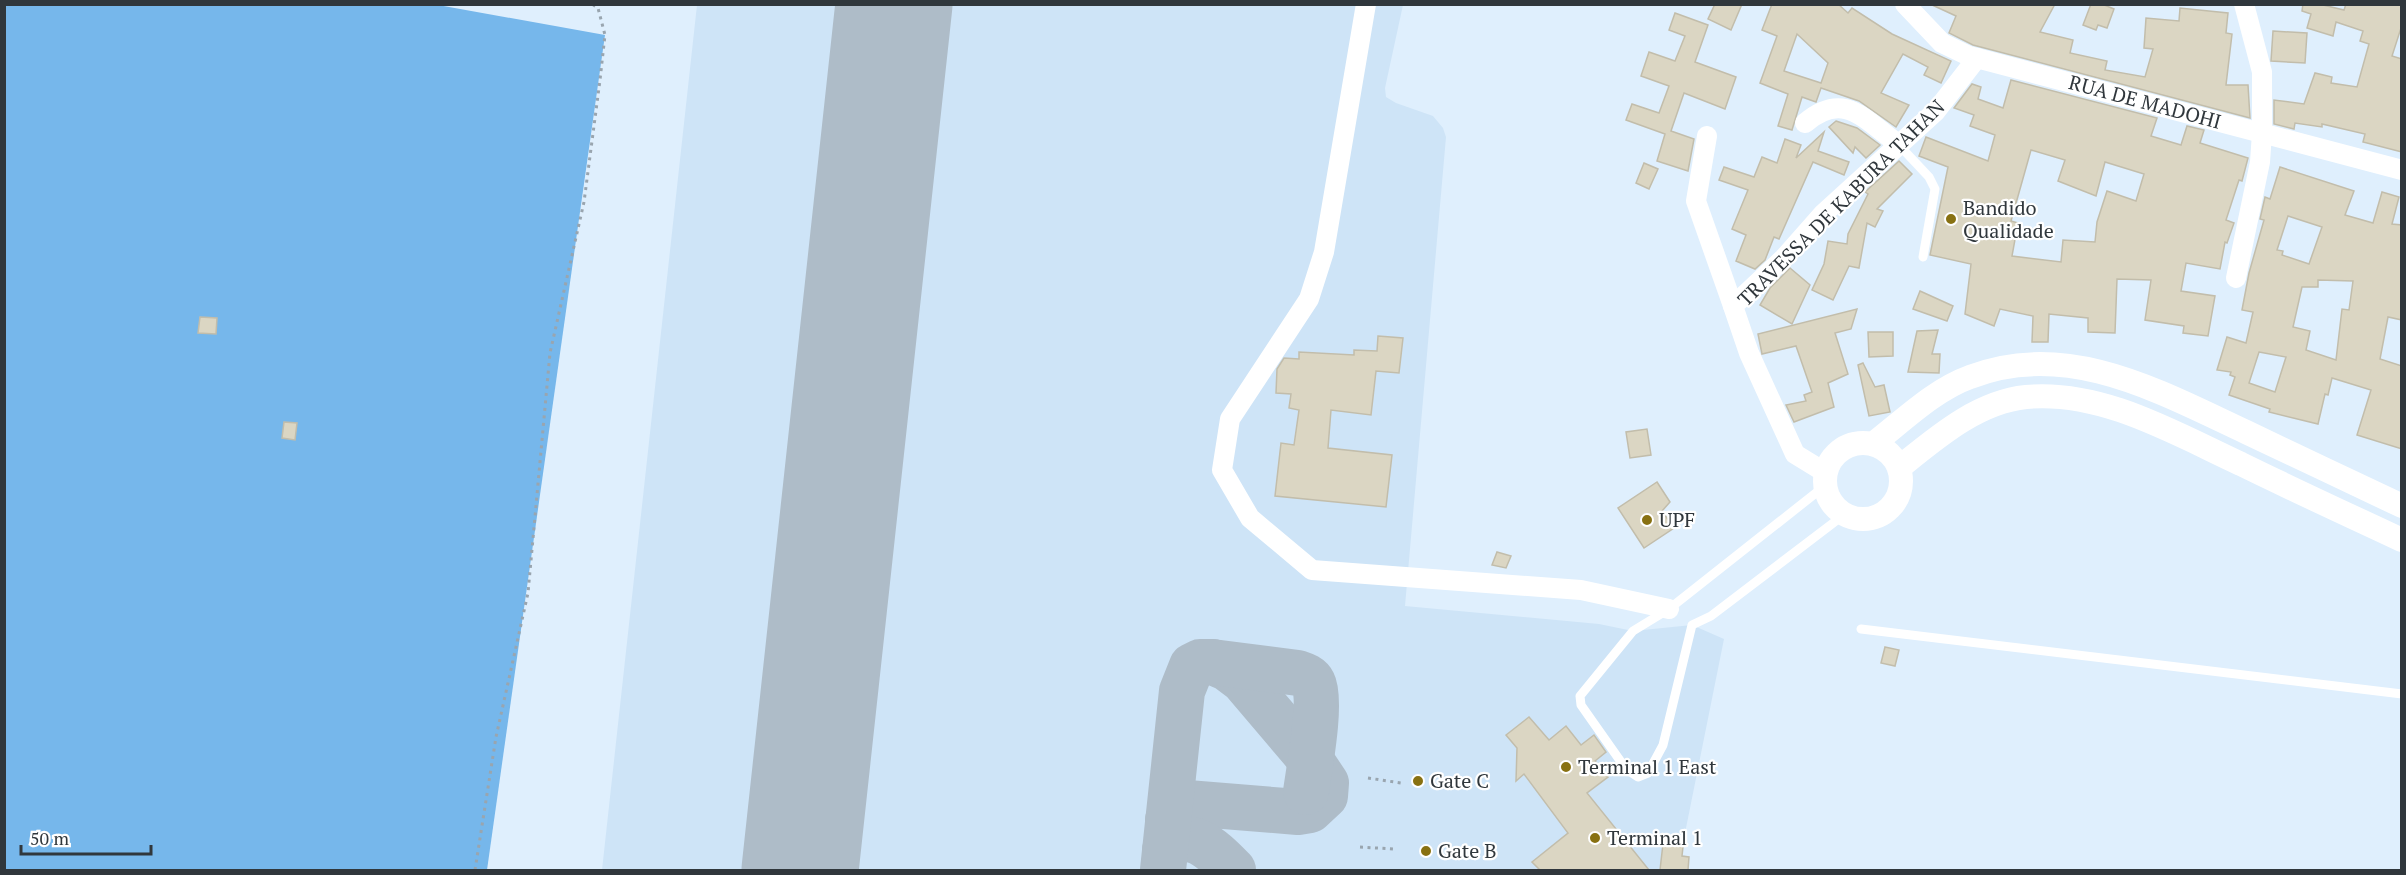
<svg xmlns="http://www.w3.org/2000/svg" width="2406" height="875" font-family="'PT Serif',serif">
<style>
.built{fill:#cee4f7}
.forest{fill:#76b7eb}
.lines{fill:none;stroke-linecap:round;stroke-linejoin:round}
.taxiway{stroke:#aebcc8;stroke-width:46}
.runway{stroke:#aebcc8;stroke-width:117}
.building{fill:#dbd6c3;stroke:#c2bdab;stroke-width:1.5;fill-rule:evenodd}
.path{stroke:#99a5af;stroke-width:3;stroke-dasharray:3 4.5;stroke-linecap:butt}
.service{stroke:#fff;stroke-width:9}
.minor{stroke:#fff;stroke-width:20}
.tertiary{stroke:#fff;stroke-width:24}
.poi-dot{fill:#887112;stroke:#fff;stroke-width:2}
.labels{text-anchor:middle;stroke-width:4.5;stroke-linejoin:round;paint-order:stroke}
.street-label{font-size:20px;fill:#30373c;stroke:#fff}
.poi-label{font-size:20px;fill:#30373c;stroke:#fff;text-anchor:start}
</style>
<rect width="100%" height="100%" fill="#dfeffd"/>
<path class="built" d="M697,5H1403L1385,88L1386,97L1396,103L1433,116L1443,128L1446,137L1405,606L1599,624L1633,631L1692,625L1724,639L1684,838L1682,855L1689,857L1688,870H602Z"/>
<path class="forest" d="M5,5H438L605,35L487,870H5Z"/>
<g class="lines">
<g class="taxiway">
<path d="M1168,820L1178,806L1187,803L1298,812L1310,810L1325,796L1326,783L1310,759L1243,680L1227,668L1213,662"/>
<path d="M1165,850C1189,824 1214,851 1233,870"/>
<path d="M1163,870L1182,691L1192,666L1200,662H1212L1298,673C1304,675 1310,677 1313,683C1322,700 1309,770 1306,792"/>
</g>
<path class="runway" d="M800,870L894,4"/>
</g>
<g class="building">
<path d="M1715,4H1742L1731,30L1708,19Z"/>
<path d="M1772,4H1838L1848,13L1852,8L1892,34L1951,61L1941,83L1924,75L1928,67L1903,54L1881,93L1909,105L1896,127L1859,101L1821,88L1816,102L1802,97L1792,130L1778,126L1788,94L1760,83L1777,36L1762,30ZM1797,34L1828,63L1821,83L1784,71Z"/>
<path d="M1930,4H2055L2040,32L2073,40L2070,53L2107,61L2105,70L2145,77L2153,49L2144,48L2146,18L2179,21L2180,8L2228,13L2226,33L2232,34L2226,85H2248L2250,118L1973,45L1949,33L1956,16Z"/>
<path d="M2091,4H2102L2114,9L2107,28L2098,25L2096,30L2083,25Z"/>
<path d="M2303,4H2319L2344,10L2346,4H2402V25L2392,56L2402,59V152L2363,142L2365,134L2322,124V127L2295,123L2294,129L2274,124V100L2304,104L2315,73L2332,77L2331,83L2357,87L2369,44L2360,41L2363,31L2336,22L2333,36L2307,28L2311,14L2302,11Z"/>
<path d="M1675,13L1708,25L1695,62L1736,77L1725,109L1684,93L1671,131L1694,139L1688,171L1657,161L1665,134L1626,120L1632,104L1659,113L1669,86L1641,76L1649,52L1675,61L1685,36L1669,30Z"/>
<path d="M2273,31L2307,33L2305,63L2271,61Z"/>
<path d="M2011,80L2157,118L2151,136L2181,145L2187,126L2204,130L2200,143L2248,158L2242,181L2239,180L2226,220L2234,223L2227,243L2225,242L2220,269L2186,263L2181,291L2215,296L2208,336L2183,333L2184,326L2145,320L2151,280L2117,279L2115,333L2088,332V318L2049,314L2048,342H2032L2033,316L2000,309L1994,326L1965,314L1971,264L1930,255L1948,167L1919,156L1926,137L1988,161L1995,135L1970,126L1974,115L1954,108L1972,84L1981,87L1978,99L2003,108ZM2031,150L2065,160L2058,181L2096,196L2105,162L2144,174L2136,201L2107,191L2097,222L2095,242L2063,240L2061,262L2012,256L2018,223L2011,221Z"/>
<path d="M1836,121L1857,128L1880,145L1866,158L1855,147L1853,153L1829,127Z"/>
<path d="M1824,132L1818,151L1849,162L1844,175L1813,162L1779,239L1774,237L1765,260L1755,269L1736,261L1746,235L1732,229L1748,190L1719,180L1724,167L1754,177L1762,157L1777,163L1785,139L1801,145L1796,158Z"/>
<path d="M1899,161L1912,174L1877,209L1883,211L1875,227L1867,223L1859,268L1849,266L1833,300L1812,290L1824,264L1828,241L1847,244L1848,234L1868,194L1865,192Z"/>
<path d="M1644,163L1658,169L1649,189L1636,183Z"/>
<path d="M2280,167L2354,191L2345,215L2373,223L2382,192L2399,197L2392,224L2402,225V320L2388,317L2380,359L2402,366V449L2357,435L2371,390L2332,378L2328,395L2325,394L2318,424L2269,412L2270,409L2229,395L2235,377L2230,375L2231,372L2217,370L2227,337L2246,343L2253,312L2242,310L2249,273L2264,220L2260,219L2265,197L2270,199ZM2288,216L2322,227L2309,264L2282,255L2283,251L2277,250ZM2318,280L2353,281L2349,310L2342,309L2336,360L2306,350L2310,331L2293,327L2302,287H2318ZM2259,352L2286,357L2275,392L2249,383Z"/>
<path d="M1790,268L1810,285L1792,324L1760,305L1770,288Z"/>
<path d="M1920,291L1953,306L1947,321L1913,309Z"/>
<path d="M1857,309L1851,329L1835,333L1848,374L1828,383L1834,407L1794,422L1786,405L1806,401L1804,395L1812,392L1796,346L1762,354L1758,334Z"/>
<path d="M200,317L217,318L216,334L198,333Z"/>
<path d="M1938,330L1932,354H1940L1939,373L1908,372L1917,331Z"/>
<path d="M1868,332H1893V356L1869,357Z"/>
<path d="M1378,336L1403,338L1399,373L1376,371L1371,415L1331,410L1328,448L1392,455L1386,507L1275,496L1281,443L1294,445L1299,410L1289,408L1291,394L1276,393L1277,369L1284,358L1299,359V352L1354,355V350L1377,351Z"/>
<path d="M1863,363L1875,387L1884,385L1890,412L1869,416L1858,365Z"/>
<path d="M284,422L297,423L295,440L282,438Z"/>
<path d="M1647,429L1651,455L1630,458L1626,432Z"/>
<path d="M1657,482L1670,502L1662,511L1674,528L1644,548L1618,508Z"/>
<path d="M1497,552L1511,556L1506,568L1492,565Z"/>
<path d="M1885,647L1899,650L1895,666L1881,663Z"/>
<path d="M1529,717L1549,740L1566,726L1581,745L1594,735L1606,752L1595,761L1608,777L1587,793L1649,870H1540L1532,862L1568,833L1524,774L1516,781L1517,748L1506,735Z"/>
<path d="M1664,835L1684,838L1682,856L1689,857L1688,870H1660Z"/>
</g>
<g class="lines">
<g class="path">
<path d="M1368,778L1401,783"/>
<path d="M1360,847L1393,849"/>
<path d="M475,870L496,737L528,593L550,353L584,202L600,80L605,35L598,8L592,4"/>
</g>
<g class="service">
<path d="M1898,144L1929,177L1935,189L1923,257"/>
<path d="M1826,485L1669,609L1633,631L1580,696L1581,705L1626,769L1638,777L1648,773L1663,745L1692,625L1711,616L1845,514"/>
<path d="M1861,629L2402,694"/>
</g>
<g class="minor">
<path d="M1366,4L1324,252L1309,299L1230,419L1222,470L1250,518L1312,570L1581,590L1669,609"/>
<path d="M1905,4L1942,43L1969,56L2402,170"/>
<path d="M1805,123C1844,90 1864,119 1898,144"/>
<path d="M1707,136L1696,201L1733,306"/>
<path d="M2236,278L2260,162L2262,133V72L2244,4"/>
<path d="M1826,473L1795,454L1749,353L1733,306L1784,258L1823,214L1936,111L1977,58"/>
</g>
<g class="tertiary">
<circle cx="1863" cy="481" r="38"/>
<path d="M1873,444C1903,421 1934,390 1970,377C2067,339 2160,392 2246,432C2298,457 2350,481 2402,506"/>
<path d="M1900,467C1936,438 1977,402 2026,397C2102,390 2174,433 2241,464C2294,490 2348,515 2402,540"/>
</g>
</g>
<g class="poi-dot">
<circle cx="1951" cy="219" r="6"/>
<circle cx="1647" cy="520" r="6"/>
<circle cx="1566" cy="767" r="6"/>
<circle cx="1418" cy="781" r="6"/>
<circle cx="1595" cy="838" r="6"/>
<circle cx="1426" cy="851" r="6"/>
</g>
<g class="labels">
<g class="street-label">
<text transform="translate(2145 102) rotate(15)" y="7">RUA DE MADOHI</text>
<text transform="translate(1841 203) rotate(-45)" y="7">TRAVESSA DE KABURA TAHAN</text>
</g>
<g class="poi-label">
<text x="1963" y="215">Bandido<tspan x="1963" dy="23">Qualidade</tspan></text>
<text x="1659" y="527">UPF</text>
<text x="1578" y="774">Terminal 1 East</text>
<text x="1430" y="788">Gate C</text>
<text x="1607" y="845">Terminal 1</text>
<text x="1438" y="858">Gate B</text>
</g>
</g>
<rect width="2406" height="875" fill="none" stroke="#30373c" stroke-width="12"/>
<path d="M21 845v9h130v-9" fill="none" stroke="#30373c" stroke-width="3"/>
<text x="30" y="845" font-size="18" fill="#30373c" stroke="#ffffff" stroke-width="4.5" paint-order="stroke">50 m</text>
</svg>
